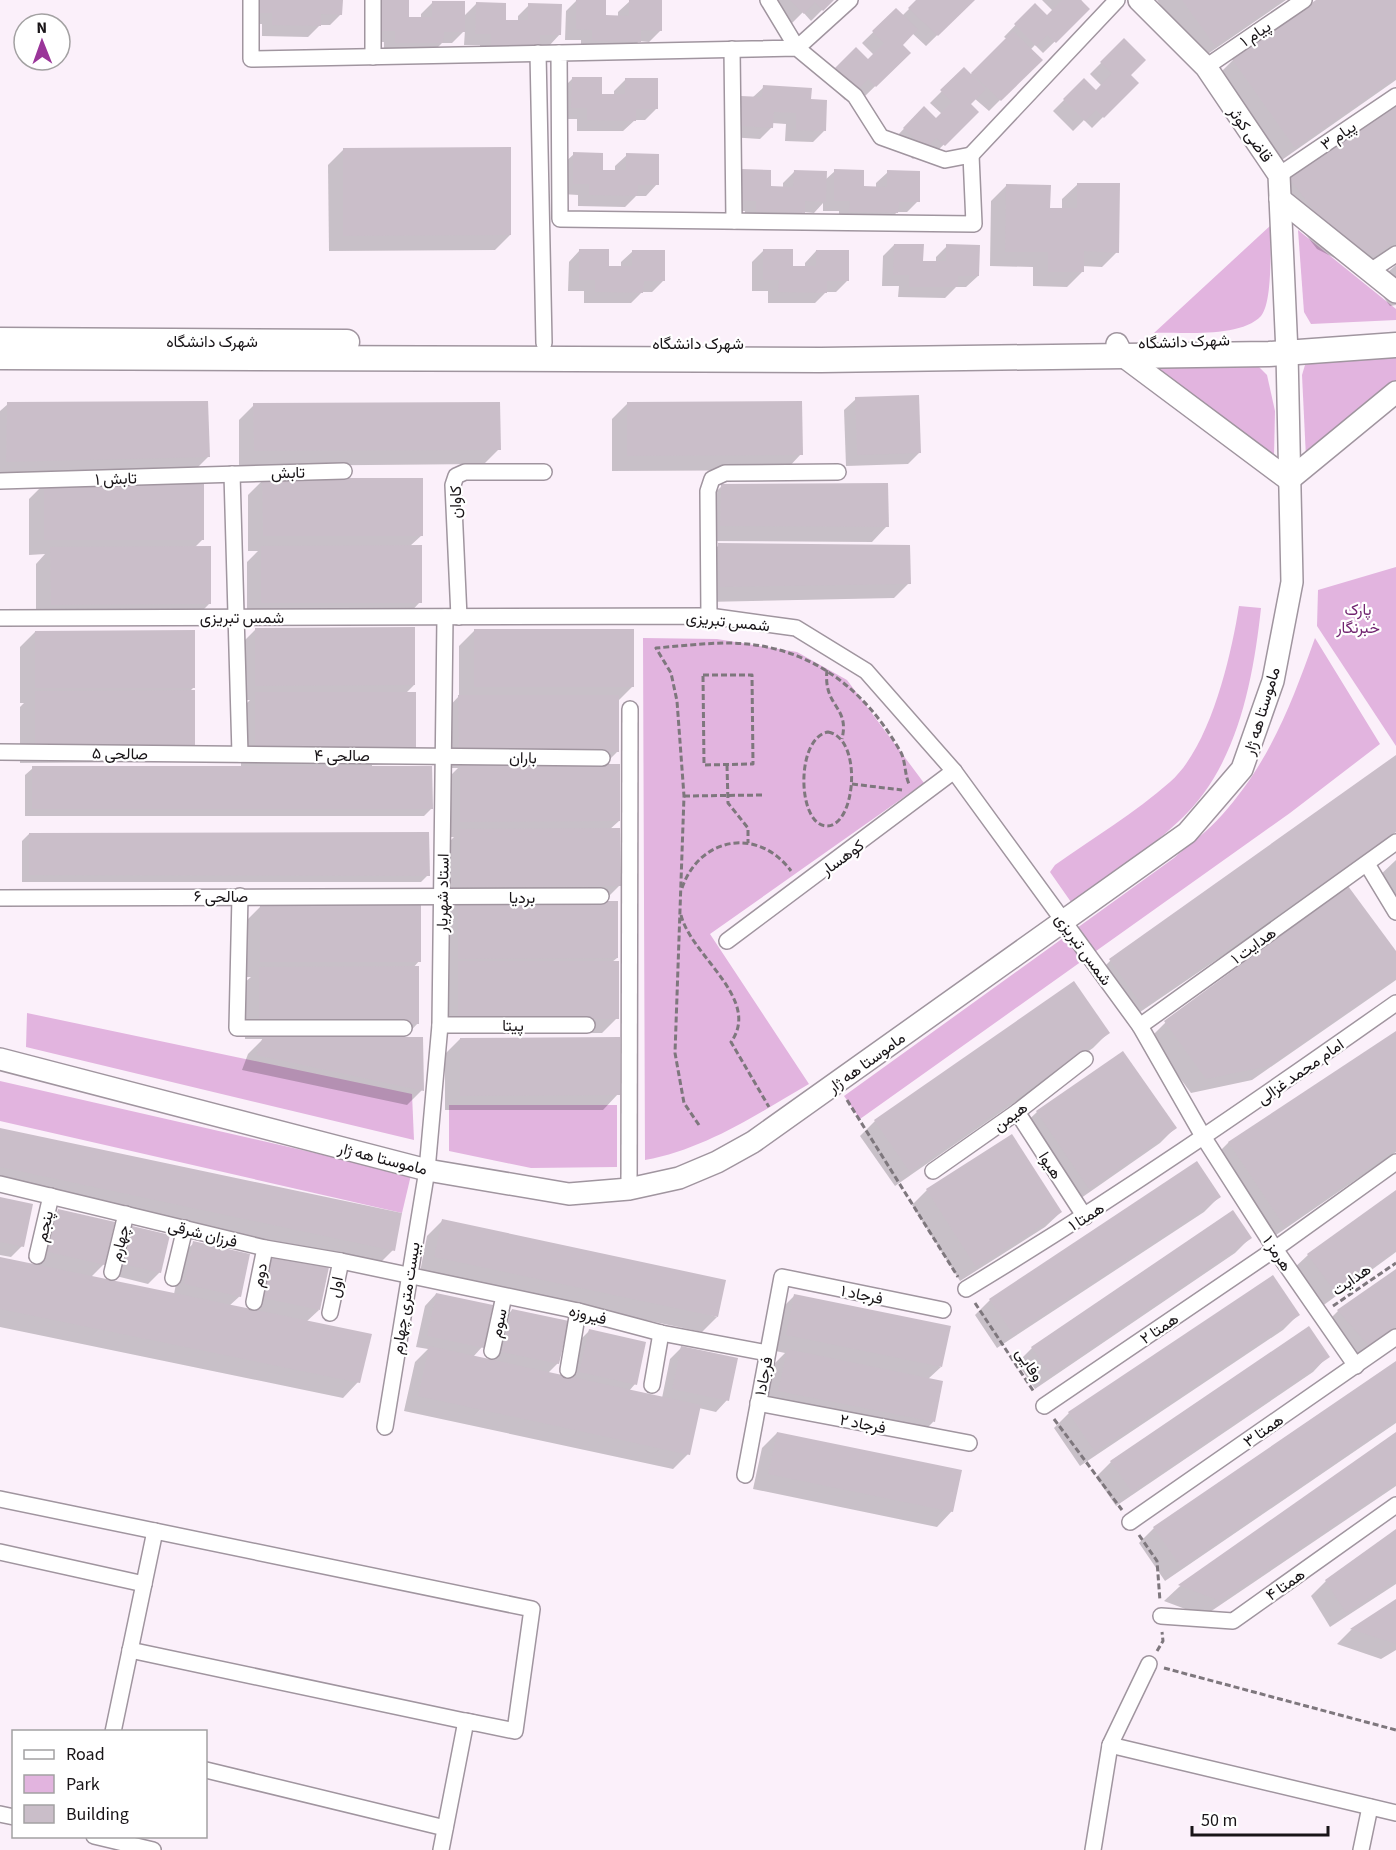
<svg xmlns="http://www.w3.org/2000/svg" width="1396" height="1850" font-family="'Source Sans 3',Vazirmatn,sans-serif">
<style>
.green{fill:#e2b4df}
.shadow{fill:#0003}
.building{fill:#cabec9}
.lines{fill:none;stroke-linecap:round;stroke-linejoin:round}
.street-casing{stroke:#a0959f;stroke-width:18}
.secondary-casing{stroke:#a0959f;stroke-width:24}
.primary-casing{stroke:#a0959f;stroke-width:27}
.path{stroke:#7e777d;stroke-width:3;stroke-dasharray:6 3;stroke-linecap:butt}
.street{stroke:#fff;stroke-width:15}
.secondary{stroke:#fff;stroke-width:21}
.primary{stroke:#fff;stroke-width:24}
.labels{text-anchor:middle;stroke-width:4.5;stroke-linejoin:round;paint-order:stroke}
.street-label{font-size:16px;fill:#181417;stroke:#fff}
.park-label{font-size:16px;fill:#722671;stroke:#fff}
</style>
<rect width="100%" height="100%" fill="#fbf0fa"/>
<g class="green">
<path d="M1271,225C1270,245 1273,302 1261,316C1241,338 1182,332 1154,333Z"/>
<path d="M1298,230L1396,309V320L1311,324L1304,312Z"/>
<path d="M1396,353V384L1306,458L1302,375L1305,365L1319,357Z"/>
<path d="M1250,358L1267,375L1275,411L1274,456L1146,359Z"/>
<path d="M1396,567V746L1317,626L1318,590Z"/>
<path d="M1239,606L1261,608C1253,682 1237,768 1179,821C1148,850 1112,874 1079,900L1071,902L1050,872L1055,865C1093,838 1135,813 1170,782C1210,747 1231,657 1239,606Z"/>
<path d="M643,638L717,639L797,652L847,680L924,783L710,934L809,1084C757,1114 706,1149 645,1160Z"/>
<path d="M1315,638L1380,744L1290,813L860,1119L844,1096L1174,858C1190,844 1208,831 1222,815C1270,761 1291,705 1315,638Z"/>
<path d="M27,1013L412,1094L414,1140L26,1047Z"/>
<path d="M0,1081L411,1175L402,1213L0,1121Z"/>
<path d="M449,1105H617V1167L531,1168L449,1151Z"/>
</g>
<g class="shadow">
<path d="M246,0H341V14L330,25H320L308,37L262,36V24H246Z"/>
<path d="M577,0L605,17H618V12L630,1L661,30L649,42L639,41L628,53L581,52V40H565L566,11Z"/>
<path d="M775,0H832L811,21L803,12L791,24L771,4Z"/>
<path d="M918,0H973L926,46L912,33L901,45L909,53L864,97L856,89L845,100L825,80L856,49L868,61L874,55L862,43L896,10L902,16Z"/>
<path d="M1042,0H1081L1088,9L1043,53L1035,45L1030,50L1040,60L989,111L974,98L969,104L977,112L932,156L924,148L913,159L893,140L924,108L936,120L942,114L930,103L964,69L970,75L1007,39L1004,37L1035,5L1047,17L1053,11Z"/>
<path d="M1157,0H1286L1199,60Z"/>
<path d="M1319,0H1396V80L1279,162L1218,75L1233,60Z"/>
<path d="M433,2L464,16L476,4L504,21L518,22V16L529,5L560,34L549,46L480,56V45H464L465,30L452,43H442L431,54H384V42H368L369,13L421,19V14Z"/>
<path d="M1124,40L1129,75L1137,83L1092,128L1084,120L1073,131L1053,111L1084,80L1096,92L1102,86L1090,74Z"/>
<path d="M573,78L600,95L614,96V91L626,79L656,109L645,120H635L623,131H577V119H561V90Z"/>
<path d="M764,87L810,101L824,131L813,142L785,141L786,124L772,123L771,128L760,139L729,137L731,109L742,97L752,98Z"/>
<path d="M1396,108V245L1358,270L1317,249L1274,194L1289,179Z"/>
<path d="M343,150L510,235L495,250L329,251L328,165Z"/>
<path d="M574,154L602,171H615V166L627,155L657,184L646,196H636L625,207L578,206V195L562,194V165Z"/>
<path d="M741,171L769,188H783V183L794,172L825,180L835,171L863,188H876V183L888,172L918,201L907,212H897L886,224L839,223V211H823V203L814,213L803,212L792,224L745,223V211H729L730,182Z"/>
<path d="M1078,184L1117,252L1102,267L1082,266V272L1067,287L1033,286V267L990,266L991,201L1006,186L1049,209H1062V199Z"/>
<path d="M894,245L922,262H936V257L947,246L978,276L966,287H956L945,298L898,297L899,286H882L883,256Z"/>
<path d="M580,250L608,267L621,268V262L633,251L663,281L652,292H642L631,303H584V291H568L569,262Z"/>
<path d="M764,250L791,267L805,268V263L816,251L847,281L836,292H826L815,303H768V291H752V262Z"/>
<path d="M1396,265V305L1390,306L1374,284Z"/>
<path d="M856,399L919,453L908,464L846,466L844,410Z"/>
<path d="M8,404L208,457L193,472L0,476V411Z"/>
<path d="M627,404L801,454L786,470L612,471V419Z"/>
<path d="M254,405L499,449L484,464L239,466V420Z"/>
<path d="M263,480L422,535L410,546L420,602L405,618H247V562L258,551H248V495Z"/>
<path d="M44,484L203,539L194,548L209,604L194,619H36V564L45,554L29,555V499Z"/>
<path d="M722,486L887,526L872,542L706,541V501Z"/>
<path d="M719,545L909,583L894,598L705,602L704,560Z"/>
<path d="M255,630L414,685L405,694L414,749L399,764L372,765V768L431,809L424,816H25V775L33,768H241V709L250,700H240V645Z"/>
<path d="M474,631L633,686L617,702V752L604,765L619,821L609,830L619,886L603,902L617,958L612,962L617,1018L602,1033L444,1034V978L448,974H443V918L459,901H446V845L454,837H445V781L458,768H444V712L459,696V646Z"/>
<path d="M35,632L194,687L190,691L194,747L178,762L20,763V707L24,703H20V647Z"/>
<path d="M1396,757V832L1345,872L1127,1021L1095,976L1110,961Z"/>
<path d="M29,834L428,875L421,882H22V841Z"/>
<path d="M1396,860V905L1377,878Z"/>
<path d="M1348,888L1396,954V980L1252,1080L1191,1093L1150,1038L1165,1023Z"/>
<path d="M261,906L419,961L413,968L418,1023L403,1039L422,1090L407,1105L242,1070L248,1054L263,1039H245L244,983L251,977H246V921Z"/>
<path d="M1108,1033L1093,1048L895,1186L860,1136L875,1121Z"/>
<path d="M1396,1033V1152L1269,1240L1213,1158L1228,1143Z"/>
<path d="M460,1039L618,1094L603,1110H445V1054Z"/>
<path d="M1123,1053L1175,1128L1160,1143L1074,1203L1021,1127L1037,1112Z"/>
<path d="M0,1130L393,1250L378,1265L0,1185Z"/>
<path d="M1012,1136L1061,1212L1045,1227L960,1281L912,1205L927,1190Z"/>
<path d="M1396,1192V1252L1321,1307L1292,1270L1308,1255Z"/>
<path d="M1219,1197L1204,1212L997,1348L975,1315L990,1300Z"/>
<path d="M0,1198L22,1246L11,1257L0,1255Z"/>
<path d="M58,1211L104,1264L91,1277L174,1294L182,1254L194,1243L240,1296L229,1306L252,1311L261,1268L273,1257L319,1310L306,1322L358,1382L343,1398L0,1327V1258L37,1266L47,1222Z"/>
<path d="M442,1221L717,1317L702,1332L420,1272L427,1236Z"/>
<path d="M132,1227L160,1272L148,1284L112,1275L121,1239Z"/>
<path d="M1250,1238L1235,1253L1035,1389L1017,1363L1032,1348Z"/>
<path d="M1396,1271V1329L1353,1360L1323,1326L1338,1311Z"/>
<path d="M436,1294L482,1347L473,1357L492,1361L501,1322L512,1310L558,1363L548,1373L570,1378L578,1342L589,1331L635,1384L629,1391L662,1398L670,1359L682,1347L727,1400L716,1412L699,1408L688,1454L673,1469L404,1411L415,1362L428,1349L416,1347L425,1306Z"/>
<path d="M795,1295L941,1367L928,1379L941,1382L933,1422L918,1437L764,1405L772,1366L785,1353L771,1350L780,1310Z"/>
<path d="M1298,1315L1283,1330L1080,1466L1054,1428L1069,1413Z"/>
<path d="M1328,1356L1313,1372L1116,1506L1096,1477L1111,1462Z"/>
<path d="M1396,1362V1423L1165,1581L1139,1543L1154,1528Z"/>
<path d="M777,1433L952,1511L937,1527L753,1489L762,1448Z"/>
<path d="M1396,1433V1486L1204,1616L1164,1601L1179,1587Z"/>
<path d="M1396,1531V1584L1330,1627L1311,1596L1326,1581Z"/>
<path d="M1396,1600V1650L1381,1659L1337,1644L1351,1630Z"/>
</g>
<g class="building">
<path d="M256,0H343L342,15L321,14V26L272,25V13H256Z"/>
<path d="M379,0H409V17H432V1H465V32H444L443,43H395V31H379Z"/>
<path d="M576,0H606V15L629,16V0H662V31L641,30V42L592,41V30L576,29Z"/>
<path d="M790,0H834L823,11L815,2L804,14Z"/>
<path d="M916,0H975L938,36L908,8Z"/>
<path d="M1062,0H1081L1090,9L1056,43L1047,35L1036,46L1014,24L1035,3L1047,15Z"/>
<path d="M1182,0H1282L1215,46Z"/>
<path d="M1316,0H1396V77L1295,148L1232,59Z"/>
<path d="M476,2L506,3V20H528V3L562,4L561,35H540V46H491V34H475Z"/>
<path d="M896,8L918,29L903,45L911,53L876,87L868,79L857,90L835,68L856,47L868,59L884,43L872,31Z"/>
<path d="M1013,31L1043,60L1001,101L971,73Z"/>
<path d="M1124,38L1146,60L1131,75L1139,83L1104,118L1096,110L1085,121L1063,99L1084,78L1096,90L1112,73L1100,62Z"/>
<path d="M964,67L986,89L971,104L979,112L945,146L936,138L925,149L903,128L924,106L936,118L952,102L940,90Z"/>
<path d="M572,77H602V94H625V78H658V109H636V121L587,120V108H571Z"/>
<path d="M763,85L812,88L811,99L827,100L826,131L796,130V113L774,112L773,128L740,126L741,96L762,97Z"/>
<path d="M1396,106V241L1374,256L1332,234L1288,177Z"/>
<path d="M511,147V235L343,236V148Z"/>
<path d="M573,152L603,153V170H626V153L659,154V185H638L637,196L589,195V184H573Z"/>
<path d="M741,169L771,170V186L793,187L794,170L827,171L826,202L805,201V213L756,212V201L740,200Z"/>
<path d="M834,169L864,170V186L887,187V170L920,171V202H899L898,213L849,212L850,201H834Z"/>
<path d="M1077,183H1120L1119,253L1084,251V272H1048V252H1005L1006,184L1051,185L1050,208H1077Z"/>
<path d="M894,244H924L923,261H946V244L980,245L979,276H958V287H909V275H893Z"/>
<path d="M579,249H609V266H632V250H665V281H644L643,293L595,292V280H579Z"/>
<path d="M763,249H793V266H816V250H849V281H827V293L778,292L779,280H763Z"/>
<path d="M919,395L921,453L857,455L855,397Z"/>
<path d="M208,401L210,457L6,462L7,402Z"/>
<path d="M802,401L803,455L627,456V402Z"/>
<path d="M500,402L501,450L254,451L253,403Z"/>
<path d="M262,478H423V536H263Z"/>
<rect x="44" y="482" width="160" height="58"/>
<path d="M888,483L889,527L720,526L721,484Z"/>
<path d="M718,543L910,545L911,584L720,587Z"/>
<path d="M422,545V603H261V546Z"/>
<path d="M211,546V604L51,605L50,547Z"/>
<path d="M415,627V685L255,686V628Z"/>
<rect x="474" y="629" width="160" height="58"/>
<path d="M195,630V688H35V631Z"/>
<path d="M195,690V748H35V691Z"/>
<path d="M255,692H416V750L255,751Z"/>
<path d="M458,695H619V752L459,753Z"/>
<path d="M1396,755V831L1362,857L1143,1007L1109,959Z"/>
<path d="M460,764H620V821L460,822Z"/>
<path d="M32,766H432L433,809H32Z"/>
<path d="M620,828L621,886L460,887V829Z"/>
<path d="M429,832L430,876L29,875V833Z"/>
<path d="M1348,886L1396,951V978L1269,1066L1206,1079L1164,1021Z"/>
<path d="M458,901H618V958L458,959Z"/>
<rect x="260" y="904" width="161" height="58"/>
<rect x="458" y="961" width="161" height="58"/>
<path d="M419,966V1024L259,1025V967Z"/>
<path d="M1074,981L1110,1033L910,1172L874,1120Z"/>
<path d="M1396,1031V1149L1284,1226L1228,1142Z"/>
<path d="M263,1037H423L424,1091L256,1055Z"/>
<path d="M620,1037V1095L460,1096V1038Z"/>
<path d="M1123,1051L1177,1128L1089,1189L1036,1111Z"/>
<path d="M0,1128L402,1213L395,1251L0,1167Z"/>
<path d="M1012,1134L1062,1212L976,1267L926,1189Z"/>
<path d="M1197,1161L1221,1197L1013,1334L989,1299Z"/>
<path d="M1396,1190V1250L1336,1293L1307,1254Z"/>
<path d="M0,1197L33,1204L24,1247L0,1242Z"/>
<path d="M58,1209L115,1222L105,1265L48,1252Z"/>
<path d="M1233,1210L1252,1238L1051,1375L1031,1347Z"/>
<path d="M442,1219L726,1280L718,1317L434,1257Z"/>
<path d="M132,1226L170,1235L161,1273L123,1264Z"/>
<path d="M193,1241L250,1254L241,1297L184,1284Z"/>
<path d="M272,1255L329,1267L320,1310L263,1298Z"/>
<path d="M0,1257L372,1334L360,1383L0,1309Z"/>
<path d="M1396,1269V1326L1369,1346L1337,1310Z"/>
<path d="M1273,1275L1300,1315L1095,1452L1068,1412Z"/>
<path d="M436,1293L493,1305L484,1348L427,1336Z"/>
<path d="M794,1294L951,1326L942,1367L786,1335Z"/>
<path d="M512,1309L569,1321L559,1364L502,1352Z"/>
<path d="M1309,1326L1330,1357L1132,1492L1110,1461Z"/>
<path d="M589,1329L646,1342L637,1385L579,1372Z"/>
<path d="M429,1346L701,1405L690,1455L418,1396Z"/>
<path d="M681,1346L738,1358L729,1401L672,1389Z"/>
<path d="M787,1349L943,1381L935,1422L778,1391Z"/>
<path d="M1396,1361V1420L1181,1567L1153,1527Z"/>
<path d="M777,1432L962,1470L953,1512L768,1474Z"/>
<path d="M1396,1432V1483L1220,1601L1178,1585Z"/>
<path d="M1396,1529V1580L1346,1613L1325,1580Z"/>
<path d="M1396,1599V1644L1350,1629Z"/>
</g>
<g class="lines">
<g class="street-casing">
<g id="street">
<path d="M251,0V59L559,53"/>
<path d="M768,0L797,48L855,96L881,137L945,160L971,155L974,224L560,219L559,53L797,48L850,0"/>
<path d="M732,49L734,221"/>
<path d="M538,53L544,343"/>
<path d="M373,57V0"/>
<path d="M1206,67L1304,0"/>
<path d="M971,155L1117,0"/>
<path d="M1279,175L1396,96"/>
<path d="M1369,272L1396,254"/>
<path d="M232,474L240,754"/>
<path d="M0,481L344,471"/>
<path d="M709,616L708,491L712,479L725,473L838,472"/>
<path d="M459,617L453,485L456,476L465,472H544"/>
<path d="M0,618L709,616L796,628L866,671L954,771L1140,1026L1204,1138L1275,1249L1356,1366"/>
<path d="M0,752L602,758"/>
<path d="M1367,864L1396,912"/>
<path d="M240,896L237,1028H404"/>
<path d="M0,898L601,896"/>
<path d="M727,941L954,771"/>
<path d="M440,1025H587"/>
<path d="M1140,1026L1396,842"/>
<path d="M1017,1112L1085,1217"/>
<path d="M933,1171L1017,1112L1085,1059"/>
<path d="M0,1184L265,1248L341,1261L578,1311L661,1333L767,1353"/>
<path d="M629,1189L630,709"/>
<path d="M37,1256L51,1196"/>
<path d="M112,1272L126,1214"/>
<path d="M173,1278L185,1228"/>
<path d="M966,1289C1114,1200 1254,1103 1396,1003"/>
<path d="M254,1302L265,1248"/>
<path d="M330,1313L341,1261"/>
<path d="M492,1351L504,1296"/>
<path d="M568,1370L578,1311"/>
<path d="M652,1385L661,1333"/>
<path d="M758,1403L969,1443"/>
<path d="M1044,1406L1275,1249L1396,1162"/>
<path d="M385,1427L427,1170L440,1025L445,617"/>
<path d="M745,1475L782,1277L943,1310"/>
<path d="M0,1499L532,1609L515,1731L466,1721L441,1850"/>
<path d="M1130,1522L1396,1337"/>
<path d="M0,1552L144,1584"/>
<path d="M1161,1616L1233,1621L1396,1505"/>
<path d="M130,1650L474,1723"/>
<path d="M113,1732L155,1531"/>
<path d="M1110,1745L1149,1664"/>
<path d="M206,1770L445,1828"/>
<path d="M0,1814L14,1817"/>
<path d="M94,1836L153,1850"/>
<path d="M1093,1850L1110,1745L1396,1813"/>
<path d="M1361,1850L1370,1807"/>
</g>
</g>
<g class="secondary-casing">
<g id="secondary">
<path d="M1280,199L1396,292"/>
<path d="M1117,344L1123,356L1289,480L1396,392"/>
<path d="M0,1059L427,1170L569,1194L629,1189L679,1178L717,1162L753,1142L1187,833L1242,769L1273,681L1292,582L1287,353L1279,175L1206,67L1139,0"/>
</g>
</g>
<g class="primary-casing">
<g id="primary">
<path d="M0,340L347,342"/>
<path d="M0,357L821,360L1269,354L1396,345"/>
</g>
</g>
<g class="path">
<path d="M827,670C823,708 850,705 842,739"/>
<path d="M703,675H752L753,764L704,765Z"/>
<path d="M828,732C863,738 856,826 827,826C797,826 795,738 828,732Z"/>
<path d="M727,765L728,803L748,828V843"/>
<path d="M852,784L902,790"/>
<path d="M684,796L764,795"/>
<path d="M682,888C700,836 759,827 791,871"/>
<path d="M681,915C691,956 762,999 731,1042L769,1107"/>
<path d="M847,1100L958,1277"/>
<path d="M699,1125L684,1103L675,1053L684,796L677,701L671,673L656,648C680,646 705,643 729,643C805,644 861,684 899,749C906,759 904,773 909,784"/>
<path d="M975,1303L1034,1392"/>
<path d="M1333,1306L1396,1263"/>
<path d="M1054,1419L1122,1510"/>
<path d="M1139,1535L1157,1561L1160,1601"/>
<path d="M1157,1651L1163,1641L1162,1632"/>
<path d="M1164,1668L1396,1730"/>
</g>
<use href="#street" class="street"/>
<use href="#secondary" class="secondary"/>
<use href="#primary" class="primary"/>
</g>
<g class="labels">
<g class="street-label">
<text transform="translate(1255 33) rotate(-34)" y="6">پیام ۱</text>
<text transform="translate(1251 134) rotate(55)" y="6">قاضی کوثر</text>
<text transform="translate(1338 135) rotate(-34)" y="6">پیام ۳</text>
<text x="212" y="347">شهرک دانشگاه</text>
<text transform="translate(1184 341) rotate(-2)" y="6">شهرک دانشگاه</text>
<text x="698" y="349">شهرک دانشگاه</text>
<text transform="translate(288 472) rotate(-1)" y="6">تابش</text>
<text transform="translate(116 478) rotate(-2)" y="6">تابش ۱</text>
<text transform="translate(455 502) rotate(-90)" y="6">کاوان</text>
<text x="242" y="623">شمس تبریزی</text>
<text transform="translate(728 621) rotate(6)" y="6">شمس تبریزی</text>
<text transform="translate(1261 711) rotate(-73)" y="6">ماموستا هه ژار</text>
<text transform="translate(120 753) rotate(1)" y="6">صالحی ۵</text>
<text x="342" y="761">صالحی ۴</text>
<text transform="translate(523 757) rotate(1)" y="6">باران</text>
<text transform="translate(842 857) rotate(-36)" y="6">کوهسار</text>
<text transform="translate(442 893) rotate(-89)" y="6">استاد شهریار</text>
<text x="221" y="902">صالحی ۶</text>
<text x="522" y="903">بردیا</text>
<text transform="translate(1253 945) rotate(-36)" y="6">هدایت ۱</text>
<text transform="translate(1084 949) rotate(54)" y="6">شمس تبریزی</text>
<text x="513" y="1031">پیتا</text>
<text transform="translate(866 1062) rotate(-36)" y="6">ماموستا هه ژار</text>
<text transform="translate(1300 1071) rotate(-35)" y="6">امام محمد غزالی</text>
<text transform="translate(1010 1116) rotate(-36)" y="6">هیمن</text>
<text transform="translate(383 1158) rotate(14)" y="6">ماموستا هه ژار</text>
<text transform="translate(1051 1165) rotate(57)" y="6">هیوا</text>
<text transform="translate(1086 1216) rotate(-32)" y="6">همتا ۱</text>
<text transform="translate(44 1226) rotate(-77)" y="6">پنجم</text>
<text transform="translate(203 1233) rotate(14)" y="6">فرزان شرقی</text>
<text transform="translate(119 1243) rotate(-76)" y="6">چهارم</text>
<text transform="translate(1278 1253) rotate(56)" y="6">هرمز ۱</text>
<text transform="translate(259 1275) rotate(-78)" y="6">دوم</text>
<text transform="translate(1351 1279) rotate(-35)" y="6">هدایت</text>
<text transform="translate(335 1287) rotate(-78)" y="6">اول</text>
<text transform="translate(862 1294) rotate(12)" y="6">فرجاد ۱</text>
<text transform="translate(405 1298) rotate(-81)" y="6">بیست متری چهارم</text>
<text transform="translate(588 1314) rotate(14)" y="6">فیروزه</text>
<text transform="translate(498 1323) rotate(-78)" y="6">سوم</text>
<text transform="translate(1159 1328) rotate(-34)" y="6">همتا ۲</text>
<text transform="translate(1030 1364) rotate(56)" y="6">وفایی</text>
<text transform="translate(763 1376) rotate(-79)" y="6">فرجاد۱</text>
<text transform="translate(863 1423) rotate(11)" y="6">فرجاد ۲</text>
<text transform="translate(1263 1430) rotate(-35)" y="6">همتا ۳</text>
<text transform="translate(1285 1584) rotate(-35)" y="6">همتا ۴</text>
</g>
<g class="park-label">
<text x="1358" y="615">پارک<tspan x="1358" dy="18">خبرنگار</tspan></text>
</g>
</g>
<rect x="12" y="1730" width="195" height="108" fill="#ffffff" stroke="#a3a1a2" stroke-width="1.5"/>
<rect x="24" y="1750" width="30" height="9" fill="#ffffff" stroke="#a3a1a2" stroke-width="1.5"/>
<text x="66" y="1760" font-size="18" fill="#181417">Road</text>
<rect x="24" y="1775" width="30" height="18" fill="#e2b4df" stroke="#a3a1a2" stroke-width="1.5"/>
<text x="66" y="1790" font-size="18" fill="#181417">Park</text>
<rect x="24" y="1805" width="30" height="18" fill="#cabec9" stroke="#a3a1a2" stroke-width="1.5"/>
<text x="66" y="1820" font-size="18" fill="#181417">Building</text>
<g transform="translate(42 42) rotate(359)"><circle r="28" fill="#ffffff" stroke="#a3a1a2" stroke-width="1.5"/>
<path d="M0-4.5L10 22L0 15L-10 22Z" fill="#9a3599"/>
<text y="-9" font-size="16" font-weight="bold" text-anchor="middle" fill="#181417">N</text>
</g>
<path d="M1192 1826v9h136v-9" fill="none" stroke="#181417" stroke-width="3"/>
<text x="1201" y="1826" font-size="18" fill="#181417" stroke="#ffffff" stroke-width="4.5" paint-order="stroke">50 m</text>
</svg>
